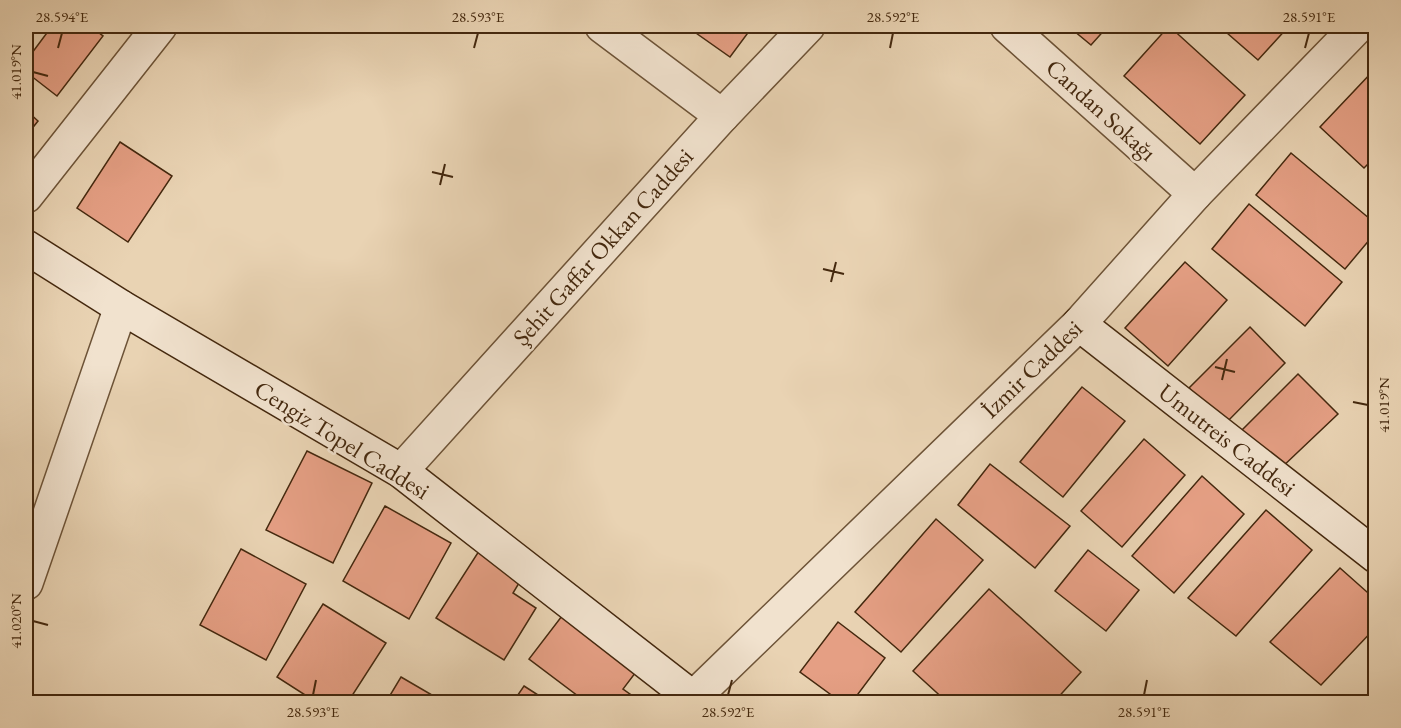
<svg xmlns="http://www.w3.org/2000/svg" width="1401" height="728" font-family="'EB Garamond',serif">
<style>
.building{fill:#e59f84;stroke:#44280e;stroke-width:1.5}
.lines{fill:none;stroke-linecap:round;stroke-linejoin:round}
.street-casing{stroke:#6d5337;stroke-width:36}
.secondary-casing{stroke:#44280e;stroke-width:36}
.street{stroke:#f1e2ce;stroke-width:33}
.secondary{stroke:#f1e2ce;stroke-width:33}
.ticks{fill:none;stroke:#44280e;stroke-width:2}
.labels{text-anchor:middle;stroke-width:5;stroke-linejoin:round;paint-order:stroke}
.street-label{font-size:24px;fill:#44280e;stroke:#f1e2ce}
.neatline{fill:none;stroke:#44280e;stroke-width:2}
.ticks-label{font-size:15px;text-anchor:middle;fill:#44280e}
</style>
<rect width="100%" height="100%" fill="#e9d3b3"/>
<filter id="stains"><feTurbulence type="fractalNoise" baseFrequency=".00333" numOctaves="4"/><feColorMatrix values="0 0 0 0 .2 0 0 0 0 .09 0 0 0 0 .02 0 0 0 .5 -.17"/></filter>
<radialGradient id="worn" r=".72"><stop offset=".6" stop-color="#630" stop-opacity="0"/><stop offset="1" stop-color="#630" stop-opacity=".3"/></radialGradient>
<g class="building">
<path d="M52,26H90L103,36L57,96L26,72V61Z"/>
<path d="M686,26H753L730,57Z"/>
<path d="M1068,26H1108L1091,45Z"/>
<path d="M1169,26L1245,95L1200,144L1124,76Z"/>
<path d="M1219,26H1289L1258,60Z"/>
<path d="M1373,71L1376,73V156L1364,168L1320,127Z"/>
<path d="M26,110L38,121L26,136Z"/>
<path d="M120,142L172,176L128,242L77,208Z"/>
<path d="M1291,153L1376,224V232L1345,269L1256,195Z"/>
<path d="M1249,204L1342,282L1305,326L1212,249Z"/>
<path d="M1185,262L1227,300L1168,366L1125,328Z"/>
<path d="M1250,327L1285,363L1225,424L1189,388Z"/>
<path d="M1298,374L1338,414L1279,470L1241,431Z"/>
<path d="M1082,387L1125,421L1063,497L1020,462Z"/>
<path d="M1144,439L1185,475L1122,547L1081,511Z"/>
<path d="M307,451L372,483L333,563L266,530Z"/>
<path d="M990,464L1070,526L1035,568L958,505Z"/>
<path d="M1202,476L1244,514L1174,593L1132,556Z"/>
<path d="M385,506L451,543L409,619L343,581Z"/>
<path d="M1266,510L1312,550L1236,636L1188,598Z"/>
<path d="M936,519L983,560L901,652L855,612Z"/>
<path d="M241,549L306,584L266,660L200,625Z"/>
<path d="M1088,550L1139,590L1106,631L1055,591Z"/>
<path d="M479,551L522,578L513,593L536,608L504,660L436,618Z"/>
<path d="M1340,568L1376,600V627L1321,685L1270,642Z"/>
<path d="M989,589L1081,672L1054,702H947L913,671Z"/>
<path d="M323,604L386,643L348,702H316L277,677Z"/>
<path d="M565,612L639,668L623,689L634,697L630,702H586L529,659Z"/>
<path d="M838,622L885,658L852,702H841L800,672Z"/>
<path d="M401,677L444,702H386Z"/>
<path d="M524,686L549,702H513Z"/>
<path d="M161,696L170,702H157Z"/>
</g>
<g class="lines">
<g class="street-casing">
<g id="street">
<path d="M602,26L722,116"/>
<path d="M1007,26L1195,194"/>
<path d="M26,196L160,26"/>
<path d="M401,471L722,116L808,26"/>
<path d="M26,583L121,307"/>
<path d="M689,702L1079,324L1195,194L1358,26"/>
</g>
</g>
<g class="secondary-casing">
<g id="secondary">
<path d="M26,247L121,307L401,471L698,702"/>
<path d="M1079,324L1376,556"/>
</g>
</g>
<use href="#street" class="street"/>
<use href="#secondary" class="secondary"/>
</g>
<path class="ticks" d="M58,48L62,33M474,48L478,33M890,48L893,33M1305,48L1309,33M33,72L48,76M432,172L453,177M440,185L445,164M823,269L844,274M831,282L836,262M1215,367L1235,372M1222,380L1227,359M1353,402L1368,405M33,621L48,625M313,695L316,680M728,695L732,680M1144,695L1147,680"/>
<g class="labels">
<g class="street-label">
<text transform="translate(1101 110) rotate(42)" y="8">Candan Sokağı</text>
<text transform="translate(603 247) rotate(-48)" y="8">Şehit Gaffar Okkan Caddesi</text>
<text transform="translate(1032 369) rotate(-44)" y="8">İzmir Caddesi</text>
<text transform="translate(342 440) rotate(32)" y="8">Cengiz Topel Caddesi</text>
<text transform="translate(1227 440) rotate(38)" y="8">Umutreis Caddesi</text>
</g>
</g>
<rect width="1401" height="728" fill="none" stroke="#e9d3b3" stroke-width="66"/>
<rect x="33" y="33" width="1335" height="662" class="neatline"/>
<g class="ticks-label">
<text x="62" y="22">28.594°E</text>
<text x="478" y="22">28.593°E</text>
<text x="893" y="22">28.592°E</text>
<text x="1309" y="22">28.591°E</text>
<text transform="translate(16 72) rotate(-90)" y="5">41.019°N</text>
<text transform="translate(1384 405) rotate(-90)" y="5">41.019°N</text>
<text transform="translate(16 621) rotate(-90)" y="5">41.020°N</text>
<text x="313" y="717">28.593°E</text>
<text x="728" y="717">28.592°E</text>
<text x="1144" y="717">28.591°E</text>
</g>
<rect width="100%" height="100%" filter="url(#stains)"/>
<rect width="100%" height="100%" fill="url(#worn)"/>
</svg>
